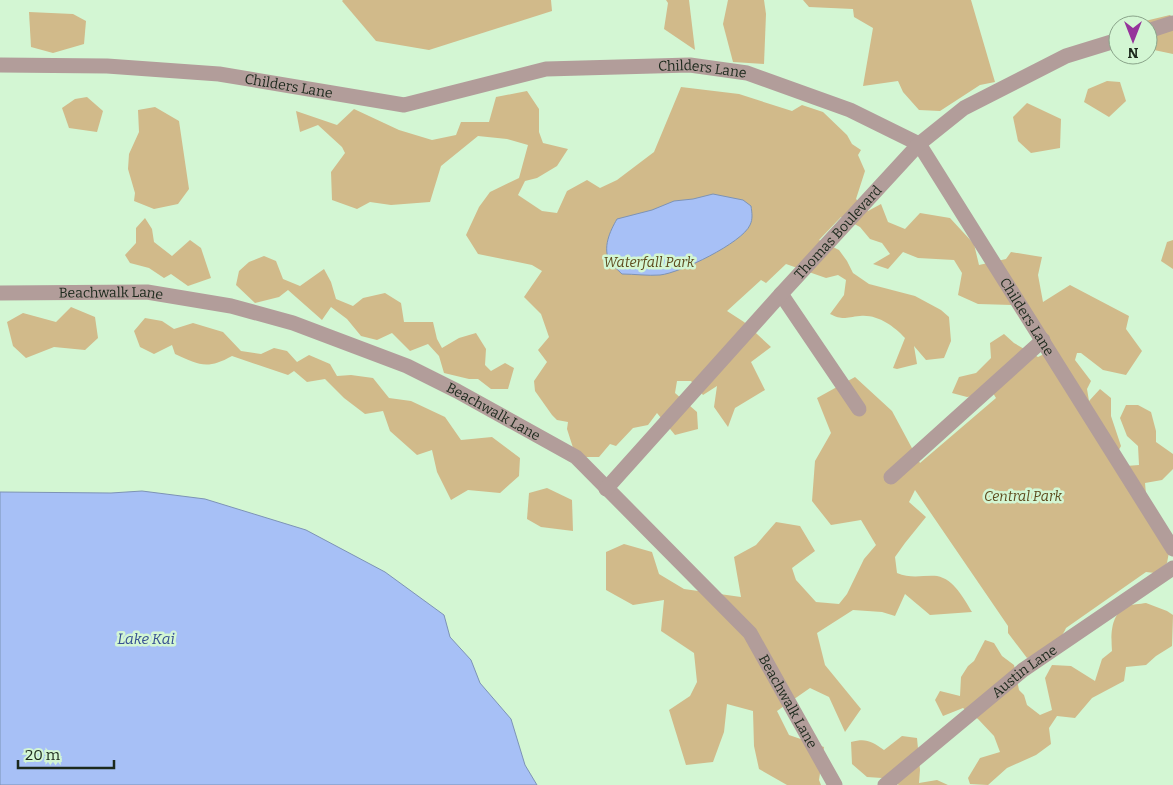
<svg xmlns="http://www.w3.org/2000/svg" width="1173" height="785" font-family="Bitter,serif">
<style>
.green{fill:#d1ba8a}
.water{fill:#a7c0f6;stroke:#7d93b5}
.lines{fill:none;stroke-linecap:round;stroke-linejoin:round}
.street{stroke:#b29d9a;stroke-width:15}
.labels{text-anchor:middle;stroke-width:5;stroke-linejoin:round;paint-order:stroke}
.street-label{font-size:14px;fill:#1c291c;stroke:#d3f6d3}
.park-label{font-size:14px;font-style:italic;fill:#5e4b1e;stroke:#d3f6d3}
.water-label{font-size:15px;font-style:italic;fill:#365091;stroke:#d3f6d3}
</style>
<rect width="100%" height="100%" fill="#d3f6d3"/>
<g class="green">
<path d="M343,0H551L552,11L429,50L376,41L342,1Z"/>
<path d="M666,0H689L695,50L664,29L668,3Z"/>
<path d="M728,0H764L766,14L764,64L733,62L723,24Z"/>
<path d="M803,0H971L995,82L980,85L940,111L919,110L903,92L898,81L863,86L873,28L854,17L853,9L809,7Z"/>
<path d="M29,12L73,14L86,21L84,44L53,53L31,47Z"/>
<path d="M1170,15L1173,18V54L1154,50L1145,21Z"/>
<path d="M1107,81L1120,82L1126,101L1109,117L1084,102L1088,89Z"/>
<path d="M681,87L739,94L792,111L802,105L823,112L847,135L852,144L861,150L858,155L865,171L856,199L868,211L881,204L888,222L905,229L920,213L950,218L974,244L979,265L1006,259L1011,252L1042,257L1038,275L1043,302L1070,285L1129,316L1126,329L1142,351L1126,375L1103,370L1081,353H1077L1075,360L1091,381L1087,389L1089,401L1100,389L1111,398V416L1121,446L1114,459L1126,466L1139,465L1138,446L1127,436L1120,418L1126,405H1138L1151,412L1156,431V442L1173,454V469L1162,480L1145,483L1146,494L1172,536L1167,563L1155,573L1146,572L1066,628C1060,643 1042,652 1027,658L1008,633V626L915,490L909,502L926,517L905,543L895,557L897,573C911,579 923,575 937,576C954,579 964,599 972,612L930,615L905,594L895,616L882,612L853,610L817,633L825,665L861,709L845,732L829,697L810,688L777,711L789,735L824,747L819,780L821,785H787L759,769L754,746L753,711L727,704L724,732L713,762L686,765L669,710L690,696L697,682L694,653L661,631L664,600L633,605L606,590V552L624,544L652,552L659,574L684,589L741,597L734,557L756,545L776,522L800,526L815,551L792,568L796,580L816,602L839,604L847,594L864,559L876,545L861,520L831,525L812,501L815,461L831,433L817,398L855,377L892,411L920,463L996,398L993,393L967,397L952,393L959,377L976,373L991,358L990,343L1004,334L1014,343L1038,357L1044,354L1012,305L978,304L958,295L962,273L954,260L918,258L903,252L888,269L873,264L890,254L882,243L870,239L860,227L841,217L819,240L839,250L847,261L853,273L869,284L915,296L941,310L949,317L951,341L944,358L926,360L914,346L917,364L897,369L893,368L905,338C894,326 877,314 860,316C846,317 844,321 830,314L844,295L846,280L838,275L826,278L786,264L766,283L761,280L727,311L744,322L771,347L751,362L765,390L735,408L728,427L714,407L717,386L703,395L691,381H677L675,393L697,412L698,429L675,435L657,413L648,425L633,428L616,446L610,444L599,457H576L567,429L568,422L557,420L552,415L535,391L534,381L547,362L538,350L549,337L541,314L524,297L542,271L532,265L478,254L466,235L479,207L490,192L519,178L528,145L507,139L478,136L441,166L430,202L391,205L370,202L357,209L332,200L331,172L345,153L342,147L318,125L300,132L296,111L337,125L354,109L399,130L432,140L456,135L461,122H489L496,97L527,91L539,109V132L543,143L568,149L557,166L537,178L525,181L518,195L542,211L557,213L567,191L587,180L600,188L617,180L654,152Z"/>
<path d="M87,97L103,111L97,132L69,128L62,108L75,99Z"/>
<path d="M1027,103L1061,119L1060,148L1031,153L1018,141L1013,117Z"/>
<path d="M155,107L179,121L189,189L178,204L154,209L134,201L135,193L128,169L129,154L139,132L138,110Z"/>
<path d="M145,218L152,229L154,242L172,256L190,240L201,248L211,278L188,286L171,274L164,278L149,268L130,263L125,255L136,243V228Z"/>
<path d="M1173,240V269L1161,261L1167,242Z"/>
<path d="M264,256L276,261L283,279L300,286L324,269L331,282L336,299L353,306L363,298L385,293L401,303L404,322H433L437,339L442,348L459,338L476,333L486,349L485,365L491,371L505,363L514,368L508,389H491L478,379H469L444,373L439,356L428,344L410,351L392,333L377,340L361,336L347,319L331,307L322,320L288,290L279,297L255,303L236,285L239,271L249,262Z"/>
<path d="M71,307L95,317L98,338L85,350L54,347L26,358L13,346L7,322L23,313L56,322Z"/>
<path d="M145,318L162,321L174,329L193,323L223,332L241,351L261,354L274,348L287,351L297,362L309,355L330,364L337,376L351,375L373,378L389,398L411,401L445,417L461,440L492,437L520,458L519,476L500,493L468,490L451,500L437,472L432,450L417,455L390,431L383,411L365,414L344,398L325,379L307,382L294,371L288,375L232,356C207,370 199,365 175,354L172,345L154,354L140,347L134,331Z"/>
<path d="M547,488L572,500L573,531L541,527L527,519L529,493Z"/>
<path d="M1146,603L1167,611L1173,615L1172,646L1156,656L1146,665L1126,667L1124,681L1092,698L1075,718L1057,716L1049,728L1051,744L1036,755L1007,768L988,785L970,784L968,778L980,758L1000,752L994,736L978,719L963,708L943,716L935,700L940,691L960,696L961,677L968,666L974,661L985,640L994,643L1002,656L1014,665L1019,690L1024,695L1027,705L1040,715L1052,710L1045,678L1052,665L1071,666L1095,681L1102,659L1112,651C1111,636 1110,615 1126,607C1131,604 1140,604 1146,603Z"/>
<path d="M902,736L917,738L920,770L919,783L937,780L948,785H899L882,778L867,777L852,764L851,742C866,738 871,741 884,750Z"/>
</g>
<g class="water">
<path d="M713,194L743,200L751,206C752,213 753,219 750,225C742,243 680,273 660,275C648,276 634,274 622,274C618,270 613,266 610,262C602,248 610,231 617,219L652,210L674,201L693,199Z"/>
<path d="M142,491L205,499L306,530L385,572L444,615L450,637L471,660L480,683L511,719L525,765L537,785H0V492L111,493Z"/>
</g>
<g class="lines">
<g class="street">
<path d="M1148,31L1173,23"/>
<path id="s1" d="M0,65L107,66L219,74L404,105L546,69L690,65L747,73L850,110L919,144L1173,549"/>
<path id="s2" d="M0,293L147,292L231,306L293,323L407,366L457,391L576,457L750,633L835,785"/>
<path d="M781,294L859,409"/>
<path d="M891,477L1043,340"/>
<path id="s3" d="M606,489L781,294L919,144L964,108L1066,56L1118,40"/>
<path id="s4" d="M885,785L1023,670L1173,568"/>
</g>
</g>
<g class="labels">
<g class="street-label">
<text dy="5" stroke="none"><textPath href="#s1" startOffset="710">Childers Lane</textPath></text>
<text dy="5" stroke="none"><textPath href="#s1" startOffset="290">Childers Lane</textPath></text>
<text dy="5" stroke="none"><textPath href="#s3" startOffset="346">Thomas Boulevard</textPath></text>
<text dy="5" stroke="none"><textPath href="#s2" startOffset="111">Beachwalk Lane</textPath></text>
<text dy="5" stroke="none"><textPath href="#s1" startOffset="1145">Childers Lane</textPath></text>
<text dy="5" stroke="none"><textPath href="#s2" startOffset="516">Beachwalk Lane</textPath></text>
<text dy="5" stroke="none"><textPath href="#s4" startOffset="180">Austin Lane</textPath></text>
<text dy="5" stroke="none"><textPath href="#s2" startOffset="936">Beachwalk Lane</textPath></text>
</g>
<g class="park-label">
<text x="649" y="267">Waterfall Park</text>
<text x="1023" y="501">Central Park</text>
</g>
<g class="water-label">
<text x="146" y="644">Lake Kai</text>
</g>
</g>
<g transform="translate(1133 40) rotate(180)"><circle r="24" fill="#d3f6d3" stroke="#8aa48a"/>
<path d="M0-4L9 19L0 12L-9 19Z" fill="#96349b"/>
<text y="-8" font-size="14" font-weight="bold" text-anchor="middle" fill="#1c291c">N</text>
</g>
<path d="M18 760v8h96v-8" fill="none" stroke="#1c291c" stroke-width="2.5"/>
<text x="25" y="760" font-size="15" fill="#1c291c" stroke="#d3f6d3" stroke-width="4" paint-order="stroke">20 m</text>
</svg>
